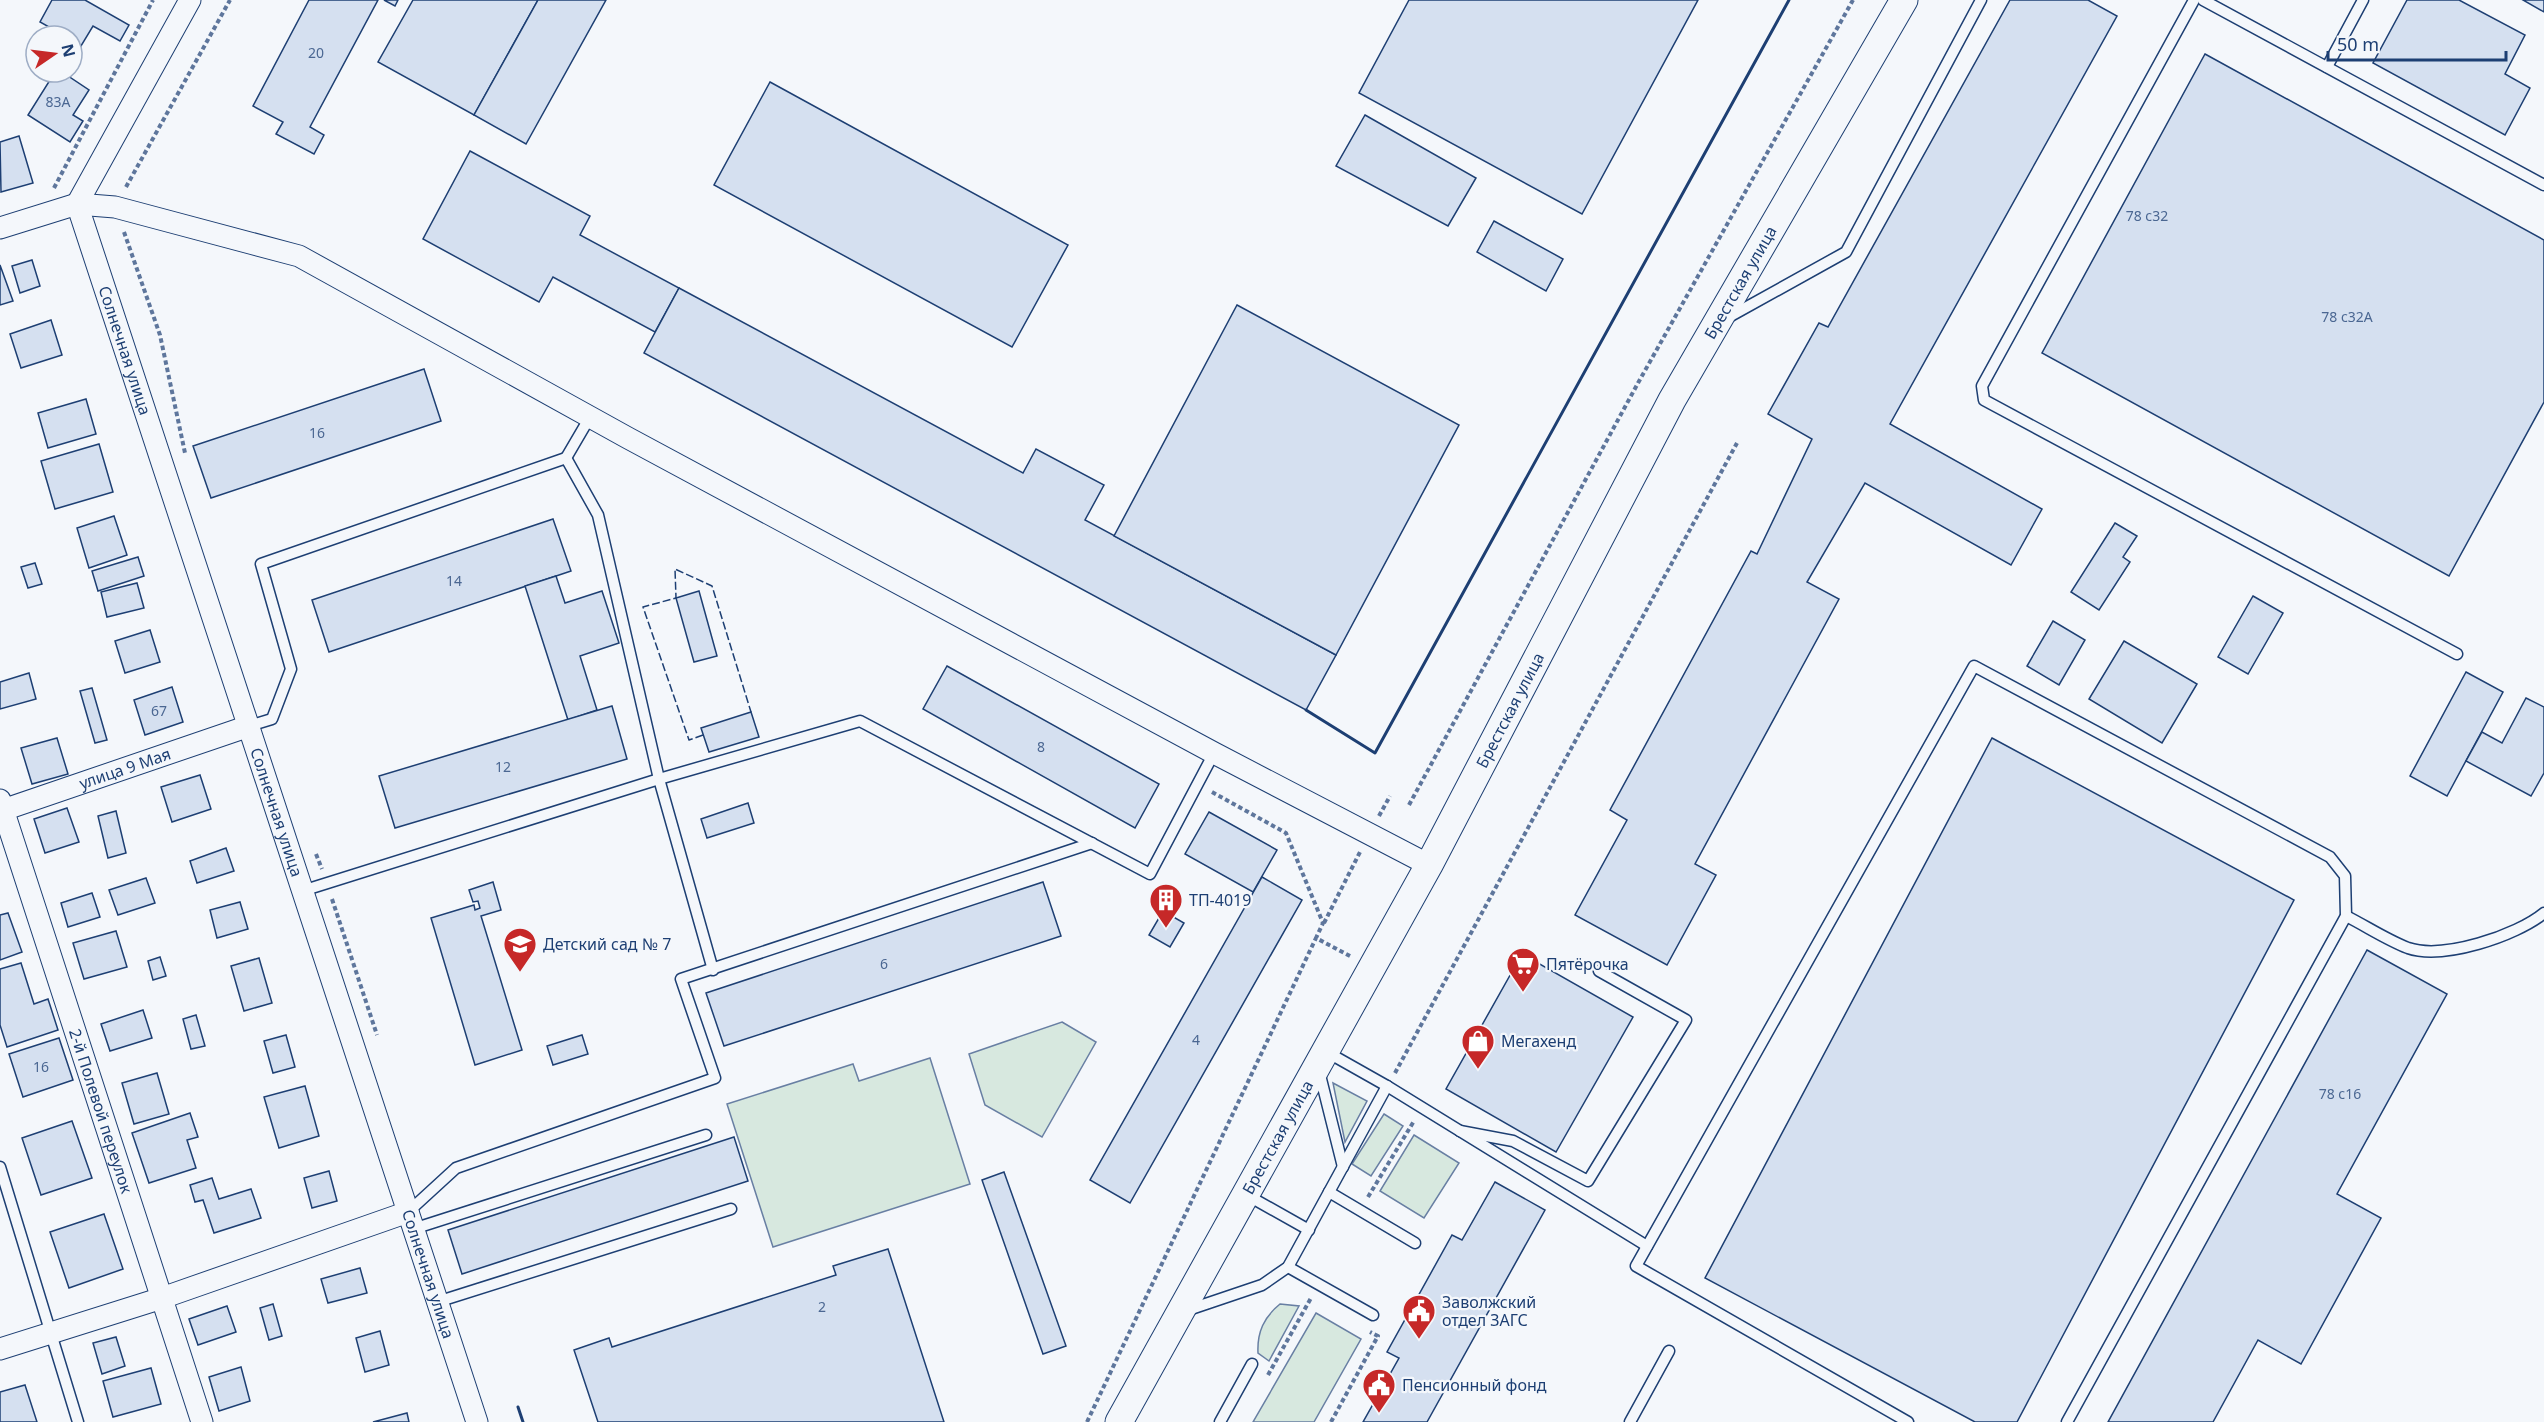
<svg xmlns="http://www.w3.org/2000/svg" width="2544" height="1422" font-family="'Noto Sans',sans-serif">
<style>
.green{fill:#d7e8df;stroke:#687fa3;stroke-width:1.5}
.building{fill:#d5e0f0;stroke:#1d3f73;stroke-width:1.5}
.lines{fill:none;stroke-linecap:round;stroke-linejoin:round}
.service-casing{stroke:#1d3f73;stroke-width:13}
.minor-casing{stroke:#1d3f73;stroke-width:23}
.tertiary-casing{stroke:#1d3f73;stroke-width:29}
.path{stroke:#5e769c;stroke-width:4;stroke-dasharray:4.5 3;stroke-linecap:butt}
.service{stroke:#f4f7fb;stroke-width:10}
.minor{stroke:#f4f7fb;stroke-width:21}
.tertiary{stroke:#f4f7fb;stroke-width:27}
.fence{stroke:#1d3f73;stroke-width:1.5;stroke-dasharray:8 3;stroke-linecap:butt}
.wall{stroke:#1d3f73;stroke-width:3}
.labels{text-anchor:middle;stroke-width:4.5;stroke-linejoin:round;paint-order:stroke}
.number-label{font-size:14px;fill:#4b6792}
.street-label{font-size:16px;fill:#1d3f73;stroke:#f4f7fb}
.poi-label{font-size:16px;fill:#1d3f73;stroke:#f4f7fb;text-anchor:start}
</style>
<rect width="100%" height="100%" fill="#f4f7fb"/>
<g class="green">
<path d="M1062,1022L1096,1042L1042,1137L985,1105L969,1054Z"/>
<path d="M930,1058L970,1184L773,1247L727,1104L853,1064L859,1081Z"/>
<path d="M1333,1083L1367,1101L1345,1142Z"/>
<path d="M1384,1114L1403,1126L1371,1176L1352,1164Z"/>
<path d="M1414,1135L1459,1163L1424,1218L1380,1191Z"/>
<path d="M1280,1304L1299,1306L1269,1361L1258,1353C1257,1332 1264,1317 1280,1304Z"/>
<path d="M1316,1313L1361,1339L1314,1422H1253Z"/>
</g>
<g class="building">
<path d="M52,0H85L129,25L120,41L93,26L81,46L72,40V36H65L40,22Z"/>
<path d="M309,0H378L310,127L324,135L314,154L276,134L283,122L253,106Z"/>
<path d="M384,0H398L395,6Z"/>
<path d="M413,0H538L474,115L378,62Z"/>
<path d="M538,0H606L526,144L474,115Z"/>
<path d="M1409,0H1698L1582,214L1359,93Z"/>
<path d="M2010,0H2088L2117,16L1890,424L2042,509L2011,565L1865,483L1807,582L1839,599L1695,864L1716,875L1667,965L1575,915L1627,820L1610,810L1751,551L1757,554L1812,439L1768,414L1819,323L1828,327Z"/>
<path d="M2407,0H2459L2525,35L2505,74L2530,88L2505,135L2373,63Z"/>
<path d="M2523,0H2544V12Z"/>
<path d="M2205,54L2544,240V402L2449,576L2042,353Z"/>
<path d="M55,72H62L89,90L73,115L83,121L70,142L28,115Z"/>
<path d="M770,82L1068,245L1012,347L714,185Z"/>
<path d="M1365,115L1476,178L1448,226L1336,166Z"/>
<path d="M19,136L33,183L1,192L0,142Z"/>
<path d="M470,151L590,216L580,235L679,288L655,332L553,277L539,302L423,239Z"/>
<path d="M1494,221L1563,259L1546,291L1477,252Z"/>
<path d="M32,260L40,286L20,293L12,266Z"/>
<path d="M0,265L13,301L0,305Z"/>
<path d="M679,288L1023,473L1036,449L1104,485L1085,520L1336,655L1306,710L644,353Z"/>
<path d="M1237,305L1459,425L1336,655L1114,536Z"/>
<path d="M51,320L62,355L21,368L10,334Z"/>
<path d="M424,369L441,421L211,498L193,446Z"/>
<path d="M86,399L96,434L48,448L38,413Z"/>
<path d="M99,444L113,492L55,509L41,461Z"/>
<path d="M114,516L127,555L89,568L77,528Z"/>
<path d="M553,519L571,571L329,652L312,600Z"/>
<path d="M2115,523L2137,536L2123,557L2130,562L2099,610L2071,592Z"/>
<path d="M138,557L144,576L98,591L92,571Z"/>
<path d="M35,563L42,584L28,588L21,567Z"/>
<path d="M556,576L565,603L602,591L619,643L580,656L597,710L568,720L525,586Z"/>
<path d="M137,583L144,608L107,617L101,592Z"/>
<path d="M699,591L717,656L694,662L676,598Z"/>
<path d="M2253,596L2283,613L2248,674L2218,657Z"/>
<path d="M2053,621L2085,640L2059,685L2027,666Z"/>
<path d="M150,630L160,662L125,673L115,641Z"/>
<path d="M2124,641L2197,684L2162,743L2089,699Z"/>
<path d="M947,666L1159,784L1135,828L923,709Z"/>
<path d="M2466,672L2503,692L2447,796L2410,776Z"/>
<path d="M29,673L36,699L0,709V682Z"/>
<path d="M172,687L183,722L145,735L134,700Z"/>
<path d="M92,688L107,740L95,743L80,691Z"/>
<path d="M2526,698L2544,707V773L2531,796L2466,761L2482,732L2502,743Z"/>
<path d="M612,706L627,759L395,828L379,776Z"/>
<path d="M751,712L759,737L709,752L701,728Z"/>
<path d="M57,738L68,774L32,784L21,748Z"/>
<path d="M1992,738L2294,900L2017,1422H1975L1705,1278Z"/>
<path d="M200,775L211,809L172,822L161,787Z"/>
<path d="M748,803L754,823L707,838L701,819Z"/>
<path d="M67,808L79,842L45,853L34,819Z"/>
<path d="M116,811L126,853L108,858L98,816Z"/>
<path d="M1209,812L1277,850L1253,892L1185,854Z"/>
<path d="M226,848L234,871L197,883L190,861Z"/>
<path d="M1262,877L1302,900L1130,1203L1090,1180Z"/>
<path d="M146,878L155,903L118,915L109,890Z"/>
<path d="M493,882L501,910L481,916L522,1050L475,1065L431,918L474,905L475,910L480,908L478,901L473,902L469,890Z"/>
<path d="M1043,882L1061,936L724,1046L706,993Z"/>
<path d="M92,893L100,917L68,927L61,903Z"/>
<path d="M240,902L248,929L217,938L210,910Z"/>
<path d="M1163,911L1184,923L1170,947L1149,935Z"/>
<path d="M8,913L22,952L0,960V915Z"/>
<path d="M116,931L127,967L84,979L73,943Z"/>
<path d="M2367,950L2447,994L2337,1194L2381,1218L2301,1364L2258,1340L2213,1422H2108Z"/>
<path d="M1522,954L1633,1017L1556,1152L1446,1089Z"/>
<path d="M160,957L166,976L153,980L148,961Z"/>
<path d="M259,958L272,1003L244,1011L231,966Z"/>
<path d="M21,963L34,1004L48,999L58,1030L7,1047L0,1025V969Z"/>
<path d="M143,1010L152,1038L110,1051L101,1024Z"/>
<path d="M196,1015L205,1046L191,1049L183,1019Z"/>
<path d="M286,1035L295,1067L273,1073L264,1041Z"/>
<path d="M582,1035L588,1054L553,1065L547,1046Z"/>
<path d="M59,1038L73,1080L23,1097L9,1054Z"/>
<path d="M157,1073L169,1114L134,1124L122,1083Z"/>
<path d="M305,1086L319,1136L279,1148L264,1097Z"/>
<path d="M190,1113L198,1137L187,1140L196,1168L149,1183L132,1133Z"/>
<path d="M72,1121L92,1178L41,1195L22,1138Z"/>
<path d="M734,1137L748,1181L462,1274L448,1230Z"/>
<path d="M329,1171L337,1201L312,1208L304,1178Z"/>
<path d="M1004,1172L1066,1346L1043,1354L982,1180Z"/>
<path d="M212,1178L219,1199L251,1189L261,1218L214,1233L203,1200L195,1202L190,1185Z"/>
<path d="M1495,1182L1545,1210L1427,1422H1363L1399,1358L1387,1352L1452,1235L1462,1240Z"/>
<path d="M104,1214L123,1269L69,1288L50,1232Z"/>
<path d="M888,1249L944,1422H598L574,1350L609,1338L612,1347L836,1275L833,1266Z"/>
<path d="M360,1268L367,1293L328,1303L321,1279Z"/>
<path d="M273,1304L282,1336L269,1340L260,1308Z"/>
<path d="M227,1306L236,1332L198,1345L189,1319Z"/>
<path d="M380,1331L389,1365L365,1372L356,1338Z"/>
<path d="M116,1337L125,1366L102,1374L93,1343Z"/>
<path d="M241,1367L250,1401L219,1411L209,1377Z"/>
<path d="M151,1368L161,1404L113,1417L103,1381Z"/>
<path d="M25,1385L37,1422H0V1392Z"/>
<path d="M407,1413L409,1422H373Z"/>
</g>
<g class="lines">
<g class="service-casing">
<g id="service">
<path d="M2194,0L1982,386L1984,400L2457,654"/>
<path d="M2203,0L2544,185"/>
<path d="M2327,67L2363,0"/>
<path d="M1727,318L1846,252L1981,0"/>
<path d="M566,458L590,417"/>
<path d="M249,726L272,719L291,669L261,564L566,458L598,515L659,779L713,970"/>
<path d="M302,891L659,779L860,721L1150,874L1214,753"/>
<path d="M2346,916C2366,926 2387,940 2408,948C2443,960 2516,936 2544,913"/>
<path d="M1325,1051L1387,1086L1647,1246"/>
<path d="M1319,1071L1343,1167"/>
<path d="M1460,1131L1513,1141L1588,1181L1686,1020L1599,971"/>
<path d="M0,1167L78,1422"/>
<path d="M1329,1192L1415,1243"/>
<path d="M1245,1194L1309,1230"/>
<path d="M408,1212L456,1168L715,1078L681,979L1092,843"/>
<path d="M413,1229L706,1135"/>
<path d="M1288,1267L1373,1315"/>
<path d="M437,1302L731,1209"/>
<path d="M1185,1311L1262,1285L1288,1267L1387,1086"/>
<path d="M1220,1422L1252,1364"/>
<path d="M1630,1422L1669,1351"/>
<path d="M1908,1422L1636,1266L1974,666L2330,857L2345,876L2346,916L2067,1422"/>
</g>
</g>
<g class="minor-casing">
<g id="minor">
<path id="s1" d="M77,204L477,1422"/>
<path d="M77,204L190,0"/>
<path d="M0,228L77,204L115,207L299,256L628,438L1214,753L1429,865"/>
<path id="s2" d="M0,800L202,1422"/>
<path id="s3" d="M0,811L249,726"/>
<path d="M0,1349L162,1298L408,1212"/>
</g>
</g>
<g class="tertiary-casing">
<g id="tertiary">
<path id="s4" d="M1119,1422L1429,865L1672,400L1904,0"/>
</g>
</g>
<g class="path">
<path d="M126,187L230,0"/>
<path d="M54,188L153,0"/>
<path d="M124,232L160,335L185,453"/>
<path d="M1212,792L1286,833L1323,923L1316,938L1350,956"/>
<path d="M1409,805L1638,383L1853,0"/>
<path d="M1379,816L1390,796"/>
<path d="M316,854L322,869"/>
<path d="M332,899L377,1035"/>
<path d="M1324,923L1360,852"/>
<path d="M1395,1073L1737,443"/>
<path d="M1368,1197L1414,1121"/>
<path d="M1268,1375L1311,1298"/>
<path d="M1087,1422L1316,938"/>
<path d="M1331,1422L1378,1336L1370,1332"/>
</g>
<use href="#service" class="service"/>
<use href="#minor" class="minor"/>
<use href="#tertiary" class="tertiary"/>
<path class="fence" d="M703,735L689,740L643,607L676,598L675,569L712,586L751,712"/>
<g class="wall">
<path d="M1306,710L1375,753L1789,0"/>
<path d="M518,1407L523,1422"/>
</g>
</g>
<defs>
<g id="building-pin" transform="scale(1.725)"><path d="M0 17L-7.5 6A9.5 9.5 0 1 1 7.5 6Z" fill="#c62828" stroke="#f4f7fb"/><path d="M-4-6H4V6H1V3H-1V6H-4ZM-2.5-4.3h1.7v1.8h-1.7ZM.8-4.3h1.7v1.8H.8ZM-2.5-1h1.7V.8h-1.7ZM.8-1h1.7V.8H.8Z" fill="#fff"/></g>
<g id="school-pin" transform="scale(1.725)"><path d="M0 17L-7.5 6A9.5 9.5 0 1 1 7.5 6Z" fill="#c62828" stroke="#f4f7fb"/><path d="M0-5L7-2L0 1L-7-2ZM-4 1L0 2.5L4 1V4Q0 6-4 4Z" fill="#fff"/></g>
<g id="supermarket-pin" transform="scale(1.725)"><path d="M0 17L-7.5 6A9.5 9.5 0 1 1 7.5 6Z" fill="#c62828" stroke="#f4f7fb"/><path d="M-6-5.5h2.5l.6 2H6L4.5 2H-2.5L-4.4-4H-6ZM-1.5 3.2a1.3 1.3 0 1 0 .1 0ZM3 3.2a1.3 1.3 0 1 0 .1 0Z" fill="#fff"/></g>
<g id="shop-pin" transform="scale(1.725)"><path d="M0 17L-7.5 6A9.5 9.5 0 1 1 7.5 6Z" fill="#c62828" stroke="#f4f7fb"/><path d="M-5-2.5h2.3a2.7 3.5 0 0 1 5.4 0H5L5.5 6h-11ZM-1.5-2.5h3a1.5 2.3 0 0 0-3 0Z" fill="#fff"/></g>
<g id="civic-pin" transform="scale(1.725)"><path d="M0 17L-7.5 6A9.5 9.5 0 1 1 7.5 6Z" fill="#c62828" stroke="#f4f7fb"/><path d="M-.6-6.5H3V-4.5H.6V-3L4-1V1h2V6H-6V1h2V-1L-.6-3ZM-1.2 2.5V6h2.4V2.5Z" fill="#fff"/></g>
</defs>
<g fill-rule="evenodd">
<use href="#building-pin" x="1166" y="900"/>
<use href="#school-pin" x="520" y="944"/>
<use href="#supermarket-pin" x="1523" y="964"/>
<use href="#shop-pin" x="1478" y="1041"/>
<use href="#civic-pin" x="1419" y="1311"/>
<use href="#civic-pin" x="1379" y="1385"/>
</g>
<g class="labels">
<g class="number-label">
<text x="316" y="58">20</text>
<text x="58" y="107">83А</text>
<text x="2147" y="221">78 с32</text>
<text x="2347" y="322">78 с32А</text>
<text x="317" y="438">16</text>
<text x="454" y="586">14</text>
<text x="159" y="716">67</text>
<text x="1041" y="752">8</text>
<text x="503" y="772">12</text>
<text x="884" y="969">6</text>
<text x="1196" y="1045">4</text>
<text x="41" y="1072">16</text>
<text x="2340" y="1099">78 с16</text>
<text x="822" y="1312">2</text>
</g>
<g class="street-label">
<text dy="6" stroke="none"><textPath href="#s4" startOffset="1298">Брестская улица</textPath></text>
<text dy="6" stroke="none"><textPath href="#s1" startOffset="154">Солнечная улица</textPath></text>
<text dy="6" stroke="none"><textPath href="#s4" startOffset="812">Брестская улица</textPath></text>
<text dy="6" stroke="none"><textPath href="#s3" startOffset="132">улица 9 Мая</textPath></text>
<text dy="6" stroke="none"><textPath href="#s1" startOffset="640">Солнечная улица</textPath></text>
<text dy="6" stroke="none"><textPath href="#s2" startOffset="327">2-й Полевой переулок</textPath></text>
<text dy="6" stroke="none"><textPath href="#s4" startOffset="326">Брестская улица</textPath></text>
<text dy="6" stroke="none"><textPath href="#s1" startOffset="1126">Солнечная улица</textPath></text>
</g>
<g class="poi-label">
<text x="1189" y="906">ТП-4019</text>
<text x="543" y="950">Детский сад № 7</text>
<text x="1546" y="970">Пятёрочка</text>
<text x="1501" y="1047">Мегахенд</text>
<text x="1442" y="1308">Заволжский<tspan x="1442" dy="18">отдел ЗАГС</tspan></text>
<text x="1402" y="1391">Пенсионный фонд</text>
</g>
</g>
<g transform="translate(54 54) rotate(76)"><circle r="28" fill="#f4f7fb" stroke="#9eadc5" stroke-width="1.5"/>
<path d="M0-4.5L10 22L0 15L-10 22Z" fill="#c62828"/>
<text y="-9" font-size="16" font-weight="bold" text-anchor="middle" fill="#1d3f73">N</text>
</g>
<path d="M2328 51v9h178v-9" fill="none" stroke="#1d3f73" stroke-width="3"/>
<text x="2337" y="51" font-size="18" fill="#1d3f73" stroke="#f4f7fb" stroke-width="4.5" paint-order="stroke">50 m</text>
</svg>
